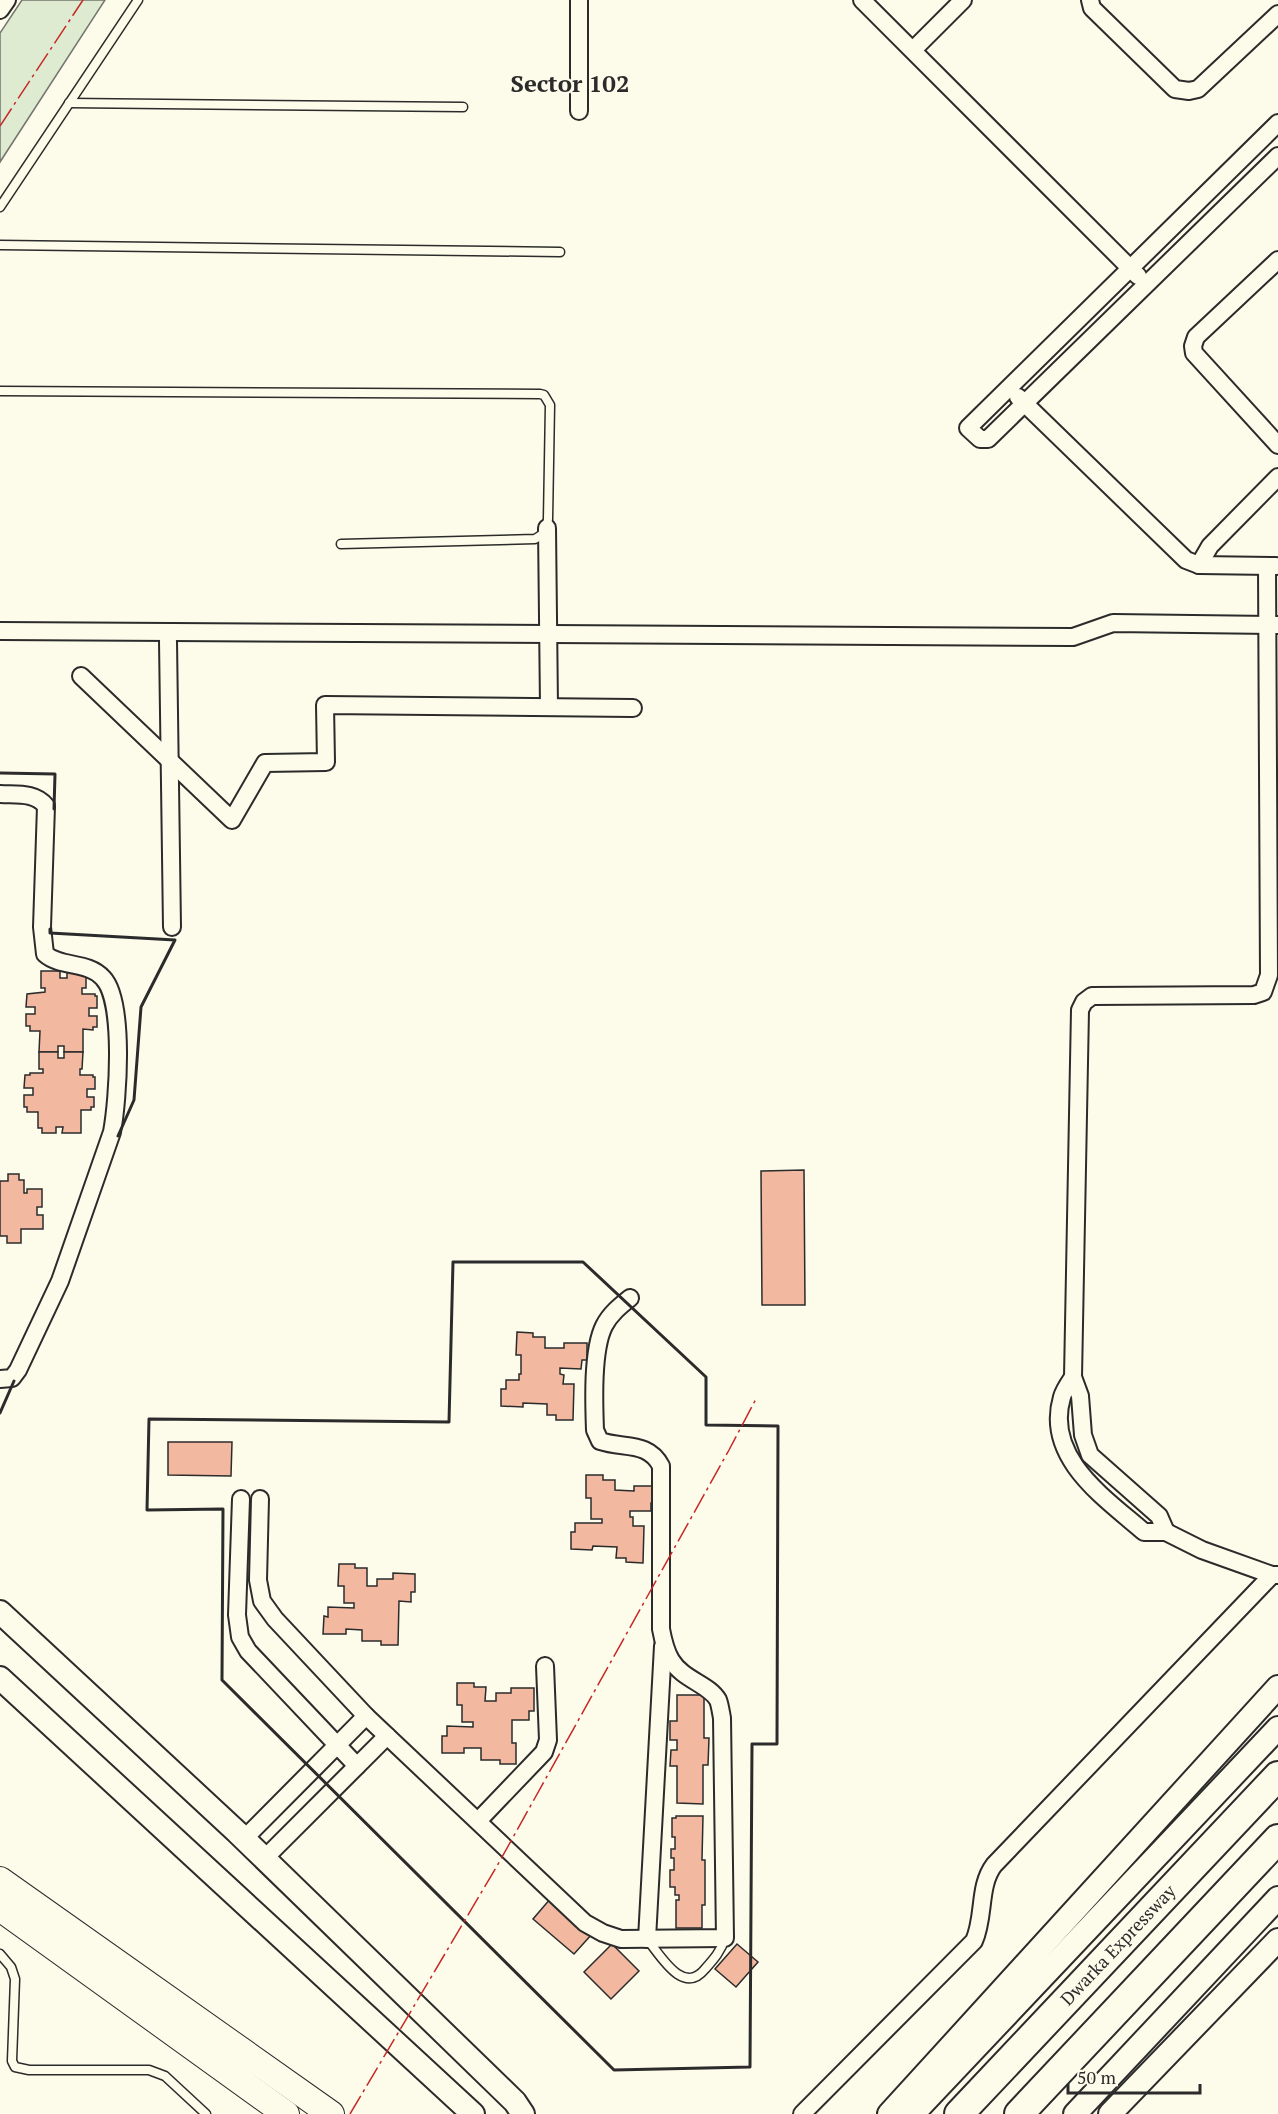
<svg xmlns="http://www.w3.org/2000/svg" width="1278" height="2114" font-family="'PT Serif',serif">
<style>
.green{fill:#deebd1;stroke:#74746e;stroke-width:1.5}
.building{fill:#f2b8a0;stroke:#2b2b2b;stroke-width:1.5}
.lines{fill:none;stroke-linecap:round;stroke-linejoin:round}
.lane-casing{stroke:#2b2b2b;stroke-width:11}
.street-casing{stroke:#2b2b2b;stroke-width:20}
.secondary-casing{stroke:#2b2b2b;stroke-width:26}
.primary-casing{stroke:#2b2b2b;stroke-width:28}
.highway-casing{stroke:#2b2b2b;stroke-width:32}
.lane{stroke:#fdfbea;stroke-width:8}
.street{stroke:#fdfbea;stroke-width:16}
.secondary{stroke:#fdfbea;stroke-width:22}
.primary{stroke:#fdfbea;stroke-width:26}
.highway{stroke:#fdfbea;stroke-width:28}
.wall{stroke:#2b2b2b;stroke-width:3}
.power{stroke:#c62828;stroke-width:1.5;stroke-dasharray:21 4.5 3 4.5;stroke-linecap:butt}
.labels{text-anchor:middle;stroke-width:4.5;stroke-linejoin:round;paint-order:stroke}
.street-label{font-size:18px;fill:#2b2b2b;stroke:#fdfbea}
.district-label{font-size:24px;font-weight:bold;fill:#2b2b2b;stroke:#fdfbea}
</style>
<rect width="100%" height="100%" fill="#fdfbea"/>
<path class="green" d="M22,0H105L0,162V33Z"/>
<g class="building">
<path d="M41,971H60V978H67V971L86,972V988H82V994H95V996H97V1008H89V1016H97V1027H93V1030L83,1029V1052H64V1046H58V1052H39L40,1031H30V1026H26V1014H35V1007H26L27,994L45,992V988H41Z"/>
<path d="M39,1052H58V1058H64V1052H83L82,1069H80V1075H93V1077H95V1089H87V1097H94V1107H91V1110H81V1133H62L63,1127H56V1133H42V1128H38V1112H27V1107H24V1095H33V1088H24L25,1075H30V1073H43V1069H39Z"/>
<path d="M804,1170L805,1305H762L761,1171Z"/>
<path d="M8,1174H19V1180H24V1193H27V1189H42V1207H37V1215H43V1229H21V1243H7V1236H0V1181H8Z"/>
<path d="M517,1332L533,1333V1337H545V1348H564V1343H587V1360H582L581,1369L560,1368V1374L564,1375L563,1384H574L573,1420H556V1415H547V1404L523,1403V1407L501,1406V1389H506V1380H519V1374H521V1355H516Z"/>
<path d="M168,1442H232L231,1476L168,1475Z"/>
<path d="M586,1475H603V1480H615V1490L634,1491V1486H656V1503H651V1511H630V1517H633V1526H644L643,1563L626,1562V1558H616L617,1547L593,1546L592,1550L571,1549V1532H575V1523H602V1519H591V1498H586Z"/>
<path d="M339,1564H355V1568H367V1586H377V1579H393V1573L415,1574V1592H411V1602L399,1601L398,1645H381V1641H362V1630L346,1629V1634H323L324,1616L328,1617V1607L354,1608V1603H344V1586H338Z"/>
<path d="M457,1683H474V1687H486L485,1701H496V1693H511V1688H534V1711H529V1720H512V1743H516V1764H500V1760H481V1748H464V1753H442V1736H447V1726L473,1727V1722H462V1705H457Z"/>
<path d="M677,1695H704V1738H709L708,1765H703V1804L677,1803V1766H670L671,1750H677V1740H670V1721H677Z"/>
<path d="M676,1816H703L702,1860H705V1905H702V1928H676V1900H679V1895H675V1887H670V1870H674V1858H671V1849H675V1837H672V1818H676Z"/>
<path d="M551,1898L592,1934L574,1954L533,1919Z"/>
<path d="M612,1944L639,1971L611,1999L584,1972Z"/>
<path d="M737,1944L758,1962L736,1987L715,1969Z"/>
</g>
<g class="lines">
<g class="lane-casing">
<g id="lane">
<path d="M69,103L463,107"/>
<path d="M0,207L138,0"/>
<path d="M0,245L560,252"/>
<path d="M0,391L540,394L544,395L550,405L548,519C547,530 544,534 535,539L341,544"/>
<path d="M647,1939C661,1956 683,1996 705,1969C714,1959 721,1951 725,1938"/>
<path d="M0,1954L11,1967L15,1979L12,2061L15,2067L29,2070H149L165,2076L206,2114"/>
</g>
</g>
<g class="street-casing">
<g id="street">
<path d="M862,0L1138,276"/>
<path d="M1090,0L1092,8L1175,89L1189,91L1198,89L1278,14"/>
<path d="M0,10L7,0"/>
<path d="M913,50L963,0"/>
<path d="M579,111V0"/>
<path d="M1278,123L968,428L980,439H988L1278,156"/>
<path d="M1278,260L1196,337L1193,346L1194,353L1278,445"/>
<path d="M1018,397L1186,560L1199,565L1276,566"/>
<path d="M547,528L549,707"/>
<path d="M1199,565L1210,546L1278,477"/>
<path d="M0,631L1073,637L1113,623L1278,625"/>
<path d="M168,641L172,927"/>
<path d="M81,676L232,820L265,763L326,762L325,705L633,708"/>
<path d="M0,794C17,795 35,792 46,806L42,927L45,954C61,968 88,961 103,978C125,1001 118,1100 112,1132L60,1281L18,1370L12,1378L0,1379"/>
<path d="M1073,1377C1069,1383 1064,1390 1062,1397C1044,1458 1105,1498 1144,1532H1166L1202,1550L1272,1575H1278"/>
<path d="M241,1499L237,1615L240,1637L248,1651L357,1766"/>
<path d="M260,1499L258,1580L262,1601L275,1619L366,1716L585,1923L603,1933L621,1939L725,1938L722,1718C721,1713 720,1705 718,1700C709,1684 683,1680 671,1660C665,1650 663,1640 661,1629V1466C648,1441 624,1449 600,1441L595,1430C594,1403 592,1350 604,1326C610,1314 620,1306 630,1298"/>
<path d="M1166,1532L1159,1516L1090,1455L1083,1435L1080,1396L1073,1377L1080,1010L1084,1002L1092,996L1254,995L1263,992L1269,975L1267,566"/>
<path d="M478,1821L544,1752L548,1740L545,1666"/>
<path d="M244,1839L366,1716"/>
<path d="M265,1858L387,1736"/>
<path d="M647,1939L663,1646"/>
<path d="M802,2114L974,1941C985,1917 978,1886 994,1865L1272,1575"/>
</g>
</g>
<g class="secondary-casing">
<g id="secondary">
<path d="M0,1612L237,1832L515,2102L523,2114"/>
<path d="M0,1678L473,2114"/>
<path d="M889,2114L1278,1687"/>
<path d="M913,2114L1278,1728"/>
<path d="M1075,2114L1278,1898"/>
<path d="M1110,2114L1278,1940"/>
</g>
</g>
<g class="primary-casing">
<g id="primary">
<path d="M0,1880L331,2114"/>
<path d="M0,1908L286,2114"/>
</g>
</g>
<g class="highway-casing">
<g id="highway">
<path id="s1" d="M959,2114L1278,1776"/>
<path d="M1019,2114L1278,1839"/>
</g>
</g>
<use href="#lane" class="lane"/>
<use href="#street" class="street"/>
<use href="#secondary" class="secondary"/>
<use href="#primary" class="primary"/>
<use href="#highway" class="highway"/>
<g class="wall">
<path d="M0,773L55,774L54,809"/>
<path d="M50,929V933L175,940L141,1007L134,1100L118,1136"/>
<path d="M453,1262H583L706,1377V1425L778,1426L777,1744H752L750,2067L614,2070L222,1680L223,1509L147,1510L149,1419L449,1422Z"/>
<path d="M0,1413L14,1381"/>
</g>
<g class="power">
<path d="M0,126L83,0"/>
<path d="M350,2114L497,1866L729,1450L757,1397"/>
</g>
</g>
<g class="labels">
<g class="street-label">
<text dy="6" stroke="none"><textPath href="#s1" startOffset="232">Dwarka Expressway</textPath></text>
</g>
<g class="district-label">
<text x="570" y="92">Sector 102</text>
</g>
</g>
<path d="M1068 2084v9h132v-9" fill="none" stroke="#2b2b2b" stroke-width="3"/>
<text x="1077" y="2084" font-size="18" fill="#2b2b2b" stroke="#fdfbea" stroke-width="4.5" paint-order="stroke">50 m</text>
</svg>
